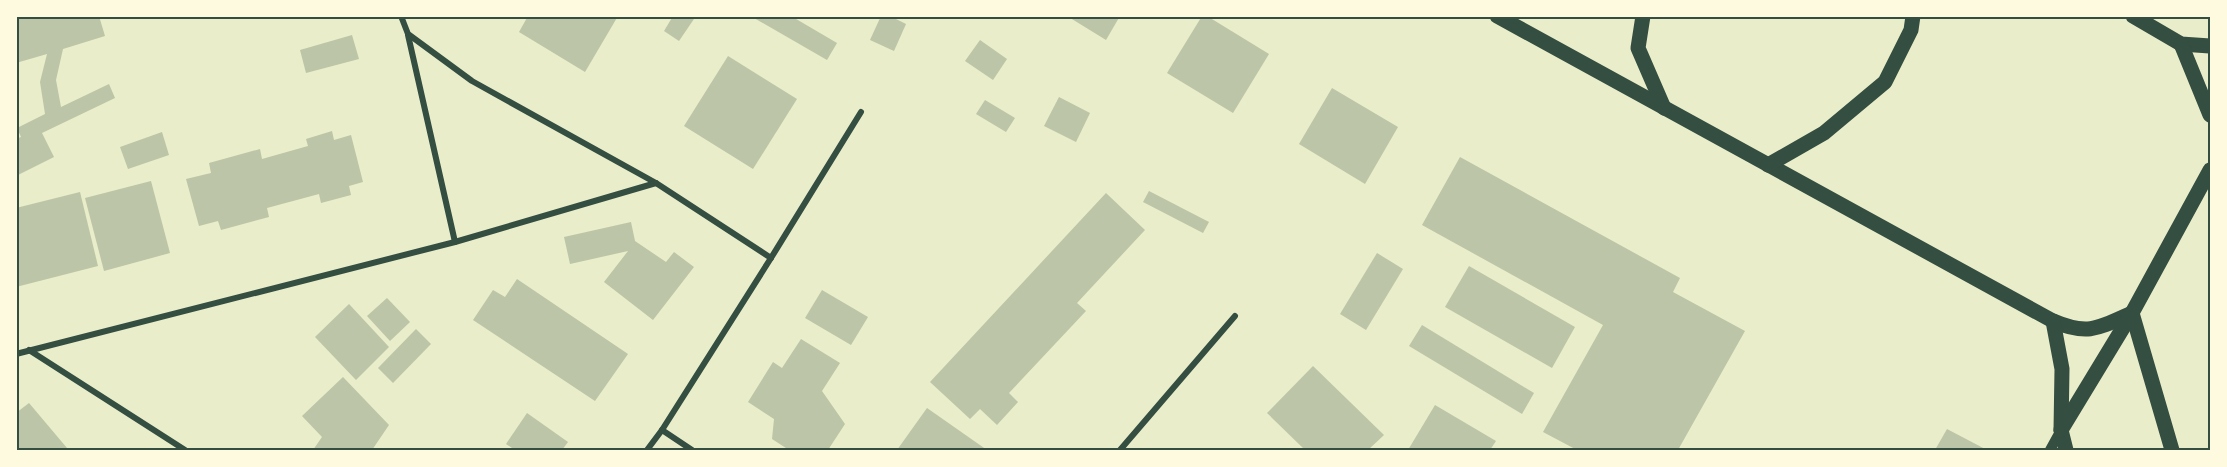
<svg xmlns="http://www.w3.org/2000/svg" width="2227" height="467" font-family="'Space Grotesk',sans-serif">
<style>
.building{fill:#bcc5a7}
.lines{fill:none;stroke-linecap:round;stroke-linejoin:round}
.minor{stroke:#344e41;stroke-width:6}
.tertiary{stroke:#344e41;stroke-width:10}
.primary{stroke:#344e41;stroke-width:15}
.neatline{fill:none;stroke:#344e41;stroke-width:2}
</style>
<rect width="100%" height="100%" fill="#e9edc9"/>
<g class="building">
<path d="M16,16H99L105,36L63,49L56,80L61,107L109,84L115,98L42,133L54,157L16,176V139L21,137L17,128L45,114L40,82L47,54L16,63Z"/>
<path d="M528,16H618L585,72L519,32Z"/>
<path d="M673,16H696L679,41L664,31Z"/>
<path d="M755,16H791L837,43L827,60L754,18Z"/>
<path d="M881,16H890L906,24L894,51L870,40Z"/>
<path d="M1067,16H1120L1106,40Z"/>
<path d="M1202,16H1207L1269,54L1233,113L1167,73Z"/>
<path d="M352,35L359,59L306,73L300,50Z"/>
<path d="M980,40L1007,59L993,80L965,61Z"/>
<path d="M728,56L797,99L753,169L684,126Z"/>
<path d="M1332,88L1398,127L1365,184L1299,144Z"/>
<path d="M1059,97L1090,113L1076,142L1044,126Z"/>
<path d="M985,100L1015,118L1006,132L976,114Z"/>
<path d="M332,131L334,140L351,135L363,182L349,186L351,195L321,203L319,194L267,208L269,217L221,230L218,221L199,226L186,179L211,173L209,163L260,149L262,159L308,146L306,139Z"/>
<path d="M162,132L169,155L128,169L120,147Z"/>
<path d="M1460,157L1680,278L1673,292L1745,331L1678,450H1577L1543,432L1603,325L1422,225Z"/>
<path d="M151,181L170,253L104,271L85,198Z"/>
<path d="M1149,191L1209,222L1203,233L1143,202Z"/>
<path d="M80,192L98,266L16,287V208Z"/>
<path d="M1106,193L1145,230L1077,303L1086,311L1009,393L1018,402L997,425L980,409L970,419L930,382Z"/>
<path d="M631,222L635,241L666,262L674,252L694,267L653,320L604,282L628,251L570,264L564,237Z"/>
<path d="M1377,253L1403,269L1366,330L1340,314Z"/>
<path d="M1469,266L1575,327L1552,368L1445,307Z"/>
<path d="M517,279L628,354L595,401L473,320L493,290L505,297Z"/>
<path d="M822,290L868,317L851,345L805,318Z"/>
<path d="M387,298L410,322L390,341L367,316Z"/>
<path d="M349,304L389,347L356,380L315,337Z"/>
<path d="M1422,325L1534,393L1522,414L1409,346Z"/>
<path d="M416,329L431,344L393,383L378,368Z"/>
<path d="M801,339L840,363L822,391L845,424L828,450H789L772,439L774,419L748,402L773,362L782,368Z"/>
<path d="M1313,366L1384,435L1368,450H1305L1267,413Z"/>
<path d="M343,377L389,425L372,450H313L322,437L302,416Z"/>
<path d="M29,403L67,448L64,450H16V413Z"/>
<path d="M1435,405L1496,441L1490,450H1408Z"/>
<path d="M927,408L987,450H897Z"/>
<path d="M527,413L568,442L562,450H515L506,444Z"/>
<path d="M1947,429L1987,450H1935Z"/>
</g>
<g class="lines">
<g class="minor">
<path d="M401,16L408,34L472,81L656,183L771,258"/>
<path d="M408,35L455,242"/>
<path d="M29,350L185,450"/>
<path d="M16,354L455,242L656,183"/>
<path d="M662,430L692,450"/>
<path d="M647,450L662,430L771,258L861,112"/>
<path d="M1120,450L1235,316"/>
</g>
<path class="tertiary" d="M2050,450L2061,430"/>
<g class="primary">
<path d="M1497,16L2053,321C2088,336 2099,328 2132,313"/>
<path d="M1643,16L1638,48L1664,108"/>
<path d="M2133,16L2181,44L2210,46"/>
<path d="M2181,44L2210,115"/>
<path d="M1768,165L1824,133L1885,82L1911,30L1913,16"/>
<path d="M2132,313L2172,450"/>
<path d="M2053,321L2062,369L2061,430L2066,450"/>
<path d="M2061,430L2132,313L2210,170"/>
</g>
</g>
<rect width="2227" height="467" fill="none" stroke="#fefae0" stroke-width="36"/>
<rect x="18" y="18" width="2191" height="431" class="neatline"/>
</svg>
